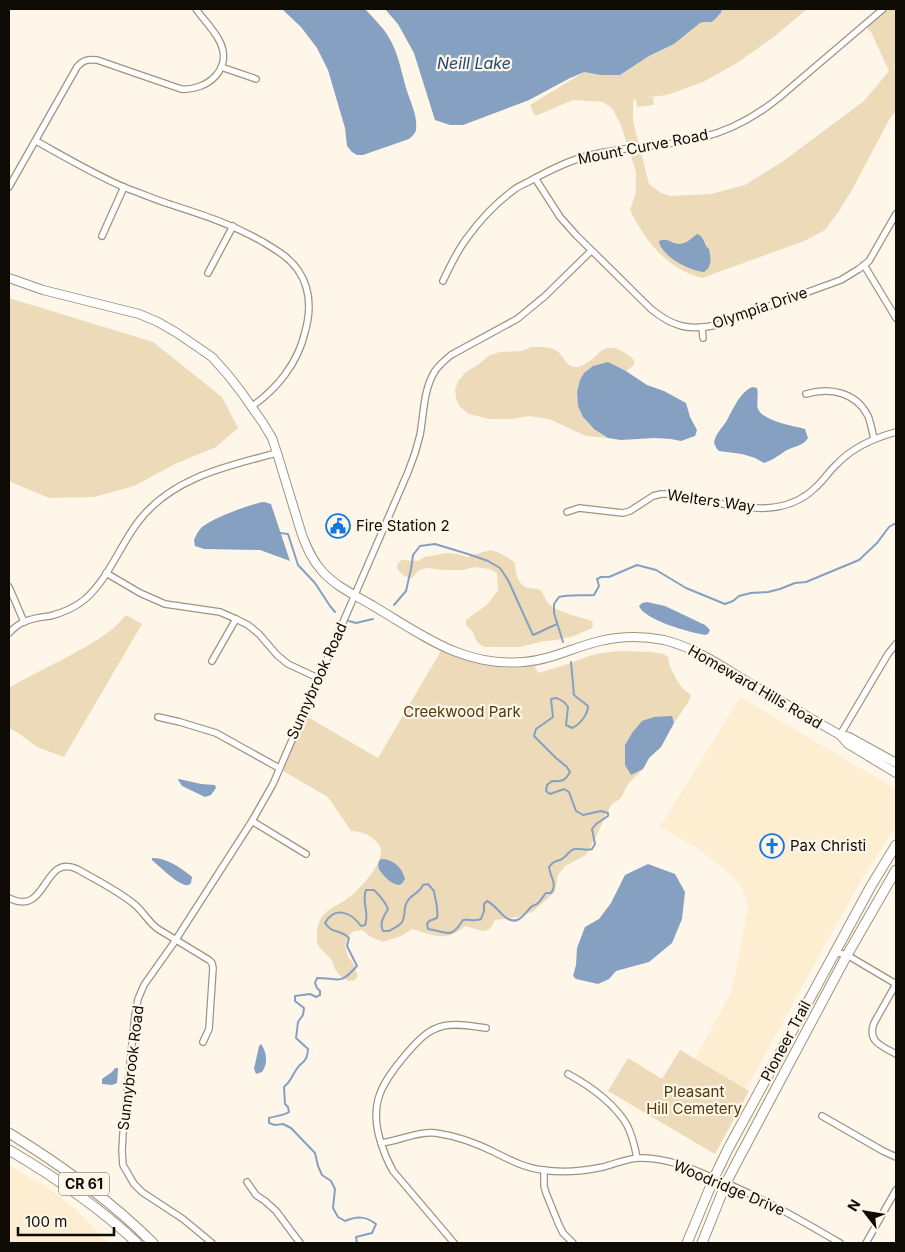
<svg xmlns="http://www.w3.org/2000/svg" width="905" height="1252" font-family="Inter,sans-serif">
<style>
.built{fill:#feeed1}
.green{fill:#ecdab9}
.water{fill:#86a0c2}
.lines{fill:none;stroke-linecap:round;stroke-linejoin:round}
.stream{stroke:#86a0c2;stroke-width:2}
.minor-casing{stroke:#9f9480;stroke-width:8}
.tertiary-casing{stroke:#9f9480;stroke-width:10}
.secondary-casing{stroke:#9f9480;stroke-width:11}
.primary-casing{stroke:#9f9480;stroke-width:11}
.minor{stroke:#fff;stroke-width:5.5}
.tertiary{stroke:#fff;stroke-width:8}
.secondary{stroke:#fff;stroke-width:9}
.primary{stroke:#fff;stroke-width:9}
.labels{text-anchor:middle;stroke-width:4.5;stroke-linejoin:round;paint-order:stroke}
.shield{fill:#fdf6e9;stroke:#565249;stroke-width:1}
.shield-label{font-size:14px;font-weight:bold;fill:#0e0b05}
.street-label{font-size:15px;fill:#0e0b05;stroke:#fdf6e9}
.poi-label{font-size:15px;fill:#0e0b05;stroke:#fdf6e9;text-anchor:start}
.park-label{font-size:15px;fill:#513a08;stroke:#fdf6e9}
.water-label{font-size:16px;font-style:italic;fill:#254977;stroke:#fdf6e9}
</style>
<rect width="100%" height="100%" fill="#fdf6e9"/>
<g class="built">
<path d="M740,697L896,789V826L862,879L841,916L746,1089L695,1059L732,991L748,907L741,886L726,871L696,847L660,827Z"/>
<path d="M9,1165L51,1190L78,1212L109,1243H9Z"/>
</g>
<g class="green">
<path d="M385,9L584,72L600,75H620L649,56L674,44L700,23C710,20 711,25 718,16C723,10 720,16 722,9H807L775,36L737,63L703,82L667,95L640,98L653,97L654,105L637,107L636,99L633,100V121L649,184L661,193L670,196L711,194L745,185L782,162L864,101L889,71L871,32L864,25L883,9H896V111L890,118L852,190L839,211L825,230L804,241L702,278C666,268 646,242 630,210L636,192V172L621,125L612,108L603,102L573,100L535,116L530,105L581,74L570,78L529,100L463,125H450L435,120L414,53L398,24Z"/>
<path d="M9,298L153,342L222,397L238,428L216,447L175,464L134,486L94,497L49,498L9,481Z"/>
<path d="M531,347C539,347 551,346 557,351C563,355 566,366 574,367C578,368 582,366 585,364C591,361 595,356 600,352C611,342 625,352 634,360V365L626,371L608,362L577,392C578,417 587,425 608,438L586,436L549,419L528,416L512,419H489L469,414L460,407L456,398L455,389L459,380L466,372L479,364L490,355L500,352L523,351Z"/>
<path d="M490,550C500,553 507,556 515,563C515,573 518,586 529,588C533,589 537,588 540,590C544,593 545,600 548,603C556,612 580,617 592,621L593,624L592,628L574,636L556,640L545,641L519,647H484L477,642L473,632L466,625V620L488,604L498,590L497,573L490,569L474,567L463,570H444L427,568L419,570L412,578C405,577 401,575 397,568L398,563L401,560L418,561L425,557L447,553L457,554L467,557Z"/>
<path d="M126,615L142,624L64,757L37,747L20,734L9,728V688C42,668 79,654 110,631C116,627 121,620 126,615Z"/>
<path d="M441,651C471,665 502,671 535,666L538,673L568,664L589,656L601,653L620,651L651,652L664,654L668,657L670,667L678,682L683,689L691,695L689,701L674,723L661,747L649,758L643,769L628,784L621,798L612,804L605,816L598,833L586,855L565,866L558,875L555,892L532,912L518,917L495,920L490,929L483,931L465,926C447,943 432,935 412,929L401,936L383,942L371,937L362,930L354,931L350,934L345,945L348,957L353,963L358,976L355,980L349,981C345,979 339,976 337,972C334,968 333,962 330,958C327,954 322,951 319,947C315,940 317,927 320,920C326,909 337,906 347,899C359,890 391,858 378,843C370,835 362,831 351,831L328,797L283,771L306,716L378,758Z"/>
<path d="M680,1050L749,1091L715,1154L608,1091L628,1058L662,1079Z"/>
</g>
<g class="water">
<path d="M282,9H365C373,18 382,26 388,36C398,52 401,70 406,88C410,101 418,116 416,130C415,134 412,136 409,139L363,155H357L352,152L347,146L345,128L328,70L317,48L301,27Z"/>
<path d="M385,9H722C720,16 723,10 718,16C710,26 710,20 700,23L674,44L649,56L620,75H600L584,72L570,78L529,100L463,125H450L435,120L414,53L398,24Z"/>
<path d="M697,234C705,236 703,245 709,249C711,258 712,267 704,272C688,270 665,258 659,243V241C669,237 671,244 679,244C686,244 692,238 697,234Z"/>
<path d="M608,362L626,371L647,385L664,391L686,403L690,417L697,430L695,436L681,441L671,439L655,438L621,440L608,438L594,429L583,417L578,406L577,392L580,380L584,373L593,366Z"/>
<path d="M752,387L757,388C759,395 756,402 758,409C763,421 793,426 805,429L808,438C803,446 795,446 787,450C779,455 773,460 764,463L755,458L742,454L719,451L717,449L714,443C715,435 721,429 726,422C733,410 739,393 752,387Z"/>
<path d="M264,502L271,504L290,561L260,550L204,549L195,546L194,540C196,535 198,531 202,527C214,518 249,504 264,502Z"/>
<path d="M647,602L665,606L705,625L710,630L708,634L705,635C689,632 644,620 639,606L642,603Z"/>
<path d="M672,716L674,723L661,747L649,758L643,769L631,775L625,765V745L632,733L642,721L654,717Z"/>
<path d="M179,779L201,784L215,785L216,788L211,795L205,797L182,786L178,780Z"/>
<path d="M152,858C165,857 182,868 192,877L191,883C190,884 189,885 188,885C180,887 159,866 152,860Z"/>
<path d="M381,859C393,859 402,867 405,879C403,881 403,884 399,885C392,885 382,875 379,869C378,865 378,865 379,861Z"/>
<path d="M648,864L675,874L685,892L682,919L672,943L649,962L616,971L609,979L598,984L576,979L573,976L576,965L577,948L585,927L599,919L611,903L625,875Z"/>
<path d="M261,1044C267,1052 268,1064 262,1072L256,1074L254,1069L259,1046Z"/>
<path d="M115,1068H118V1070L117,1083L112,1085L102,1084V1079L112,1072Z"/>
</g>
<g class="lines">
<g class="stream">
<path d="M280,533L288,534L298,565L315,583L330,606L335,612"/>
<path d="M394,605L406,591L411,569L413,555L420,546L435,544L468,554L488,561L500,568L508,580L533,635L557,624"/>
<path d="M349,621L356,623L373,619"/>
<path d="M563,642L554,613V604L559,597C570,594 582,596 594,595L599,586L597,579L601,577H609L637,565L656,570L686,588L725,604L733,601L739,596L751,593L768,592L780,589L795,583L806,582L859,560L877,543L889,527L896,523"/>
<path d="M357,1243L356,1237L372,1233L376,1224C366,1216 357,1216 345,1221L338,1217L333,1208L335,1189L331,1181L322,1175L318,1166L315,1153L291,1128L283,1124L275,1125L269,1123V1118C275,1116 283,1116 289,1112L288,1107L285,1104L284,1087C292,1080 290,1079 296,1070C302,1060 307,1064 308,1049L296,1038L298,1022L303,1015L304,1008L295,1001V996L310,994L316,997L320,995V991L317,988L315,983L317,978C341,978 339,986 357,966L347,946L349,938C340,929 332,934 325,923C335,905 352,913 361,926L365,925C370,914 361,901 366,890H374C380,896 385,901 388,909C384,916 379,923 383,931H389C393,928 400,926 402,922C406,916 403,908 407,902C411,894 419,894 423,885L428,884L434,891C435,900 439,909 437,918L429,921L427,924L428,929C446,931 450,941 463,920C470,919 473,922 481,919L484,911V904L487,901C495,905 498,911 505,917C518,927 524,914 531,907C535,904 535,906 538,903C541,901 543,896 546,893H551C558,884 550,877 549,867C554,860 556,862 562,859C567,856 569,850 575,849C581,848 585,851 592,849L595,844L592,829L596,824L608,816V813L601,811L583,815L576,811L569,792L564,789L550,794L546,791L547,785L552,781C561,782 565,781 570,772L567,767L556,758L534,736L536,729L553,717L551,699L557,698L564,702L568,707L566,725L572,728C579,725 588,715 588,706L574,695L571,662"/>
</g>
<g class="minor-casing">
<g id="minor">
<path d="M221,67L256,79"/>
<path d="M36,141C65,157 95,175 126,188C140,193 154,199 169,204C203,215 232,224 263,242C276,250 289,257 298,270C311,289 311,311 305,332C298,363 277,389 251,407"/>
<path d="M535,178L560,217L576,235L651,309C673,327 689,331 717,325L841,280L859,269L869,261L896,214"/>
<path d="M9,187L77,67C83,60 88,59 97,60L181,89C208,91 234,68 219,40C213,29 203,19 196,9"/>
<path d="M102,236L124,187"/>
<path d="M864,265L896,318"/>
<path d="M208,273L233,226"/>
<path d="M443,281C450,266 457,251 467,238C480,220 497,202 515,189C519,186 524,184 528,182C548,171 569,160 591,155C627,146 665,147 700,138C730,131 757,116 781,96L883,9"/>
<path d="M702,327L703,338"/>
<path d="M806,394C830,387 856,392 868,416C871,423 872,431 874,439"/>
<path d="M567,512L579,508L623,513L630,511L653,496L661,494H671C684,497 698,499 712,502C748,509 787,516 816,487C824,480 829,471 837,464C853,447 874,438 896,432"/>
<path d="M106,573L140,593L165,604L220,612L236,619L248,625L259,634L277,655L288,664L318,678"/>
<path d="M9,587L24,622"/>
<path d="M9,633C13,629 18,624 24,622C32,618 41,617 50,616C62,613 74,608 84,600C108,580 119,547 138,522C171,478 227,466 277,453"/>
<path d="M212,661L236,619"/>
<path d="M158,717L180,722L216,733L279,768"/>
<path d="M840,735L888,654L896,644"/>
<path d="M252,821L306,854"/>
<path d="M9,898C48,918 42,853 77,869C96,880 117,890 134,904C143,911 148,922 158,929L209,960L212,963L213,968L209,1029L203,1042"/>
<path d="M834,952L847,955L896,984"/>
<path d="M896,984L874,1023C867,1042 882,1046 896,1054"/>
<path d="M568,1074C590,1086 614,1103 627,1125C632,1135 635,1147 637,1158"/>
<path d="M822,1116L883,1151L896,1157"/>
<path d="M381,1143C400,1141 417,1131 436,1133C456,1136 476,1143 494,1152C510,1160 525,1168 543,1170C562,1173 584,1171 603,1167C615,1164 628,1158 640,1158C669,1158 690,1168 716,1179C761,1197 799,1219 840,1243"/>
<path d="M544,1170V1186L546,1193L559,1225L563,1233L573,1243"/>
<path d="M247,1182L256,1195L265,1201L276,1211L300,1243"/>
<path d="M212,1243L183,1219L142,1192L134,1184L123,1165L122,1151L123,1134L135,1015L138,999L144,985L173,944L252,821L273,784L408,472C413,460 417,448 420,435C424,414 423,390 435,371C439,365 445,360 451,355L517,319L545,296L591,251"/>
<path d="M454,1243L393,1171C388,1162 384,1153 381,1143C368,1103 382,1083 407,1053C418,1041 427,1030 443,1026C457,1023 472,1026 486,1028"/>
<path d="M866,1243L896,1190"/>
</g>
</g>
<g class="tertiary-casing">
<g id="tertiary">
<path d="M9,278L43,290L139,314L158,322L177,333L212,357L228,375L242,393L263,423L272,438L277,453L302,535C307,548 312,560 322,571C336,587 357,596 375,607C424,636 463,667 524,662C551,660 574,647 600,641C621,636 643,636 664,640C696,648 723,667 751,684C781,701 810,718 840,735"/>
<path d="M896,763L849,737L840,735L848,744L896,773"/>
</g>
</g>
<g class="secondary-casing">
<g id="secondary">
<path d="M687,1243L714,1178L728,1149L871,886L896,845"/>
<path d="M702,1243L726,1183L739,1158L847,955L896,870"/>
</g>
</g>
<g class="primary-casing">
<g id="primary">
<path d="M9,1133C61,1165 110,1200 153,1243"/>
<path d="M9,1150C55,1177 98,1206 137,1243"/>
</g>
</g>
<use href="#minor" class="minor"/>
<use href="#tertiary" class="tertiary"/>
<use href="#secondary" class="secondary"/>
<use href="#primary" class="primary"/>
</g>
<defs>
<g id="civic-ring" transform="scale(1.25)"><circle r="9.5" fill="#fdf6e9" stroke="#1377e0" stroke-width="1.5"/><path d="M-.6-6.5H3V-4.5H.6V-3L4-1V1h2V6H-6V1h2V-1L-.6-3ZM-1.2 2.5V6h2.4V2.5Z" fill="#1377e0"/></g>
<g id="church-ring" transform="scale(1.25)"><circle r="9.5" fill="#fdf6e9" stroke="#1377e0" stroke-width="1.5"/><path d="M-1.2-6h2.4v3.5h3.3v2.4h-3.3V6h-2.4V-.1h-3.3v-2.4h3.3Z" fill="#1377e0"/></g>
</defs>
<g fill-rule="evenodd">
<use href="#civic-ring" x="338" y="526"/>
<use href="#church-ring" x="772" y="846"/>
</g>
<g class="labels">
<rect class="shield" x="59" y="1172.5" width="50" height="23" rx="4"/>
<g class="shield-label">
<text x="84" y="1189">CR 61</text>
</g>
<g class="street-label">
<text transform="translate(643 147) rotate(-11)" y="5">Mount Curve Road</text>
<text transform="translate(760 308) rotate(-19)" y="5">Olympia Drive</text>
<text transform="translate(711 501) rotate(8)" y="5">Welters Way</text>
<text transform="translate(317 681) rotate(-66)" y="5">Sunnybrook Road</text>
<text transform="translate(755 687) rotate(30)" y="5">Homeward Hills Road</text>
<text transform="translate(786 1041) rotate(-62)" y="5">Pioneer Trail</text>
<text transform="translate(131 1068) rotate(-83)" y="5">Sunnybrook Road</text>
<text transform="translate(729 1188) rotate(23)" y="5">Woodridge Drive</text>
</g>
<g class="poi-label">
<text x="356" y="531">Fire Station 2</text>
<text x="790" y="851">Pax Christi</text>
</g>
<g class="park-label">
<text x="462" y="717">Creekwood Park</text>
<text x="694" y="1097">Pleasant<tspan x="694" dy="17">Hill Cemetery</tspan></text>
</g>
<g class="water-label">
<text x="474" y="69">Neill Lake</text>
</g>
</g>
<rect width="905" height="1252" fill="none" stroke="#0e0b05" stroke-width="20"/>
<g transform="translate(865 1212) rotate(301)" stroke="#fdf6e9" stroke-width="4" paint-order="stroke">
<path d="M0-4L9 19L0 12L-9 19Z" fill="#0e0b05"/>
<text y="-8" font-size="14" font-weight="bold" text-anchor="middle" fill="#0e0b05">N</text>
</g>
<path d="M18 1227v8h96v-8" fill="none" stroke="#0e0b05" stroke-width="2.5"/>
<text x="25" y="1227" font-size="15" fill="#0e0b05" stroke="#fdf6e9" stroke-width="4" paint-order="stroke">100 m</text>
</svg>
